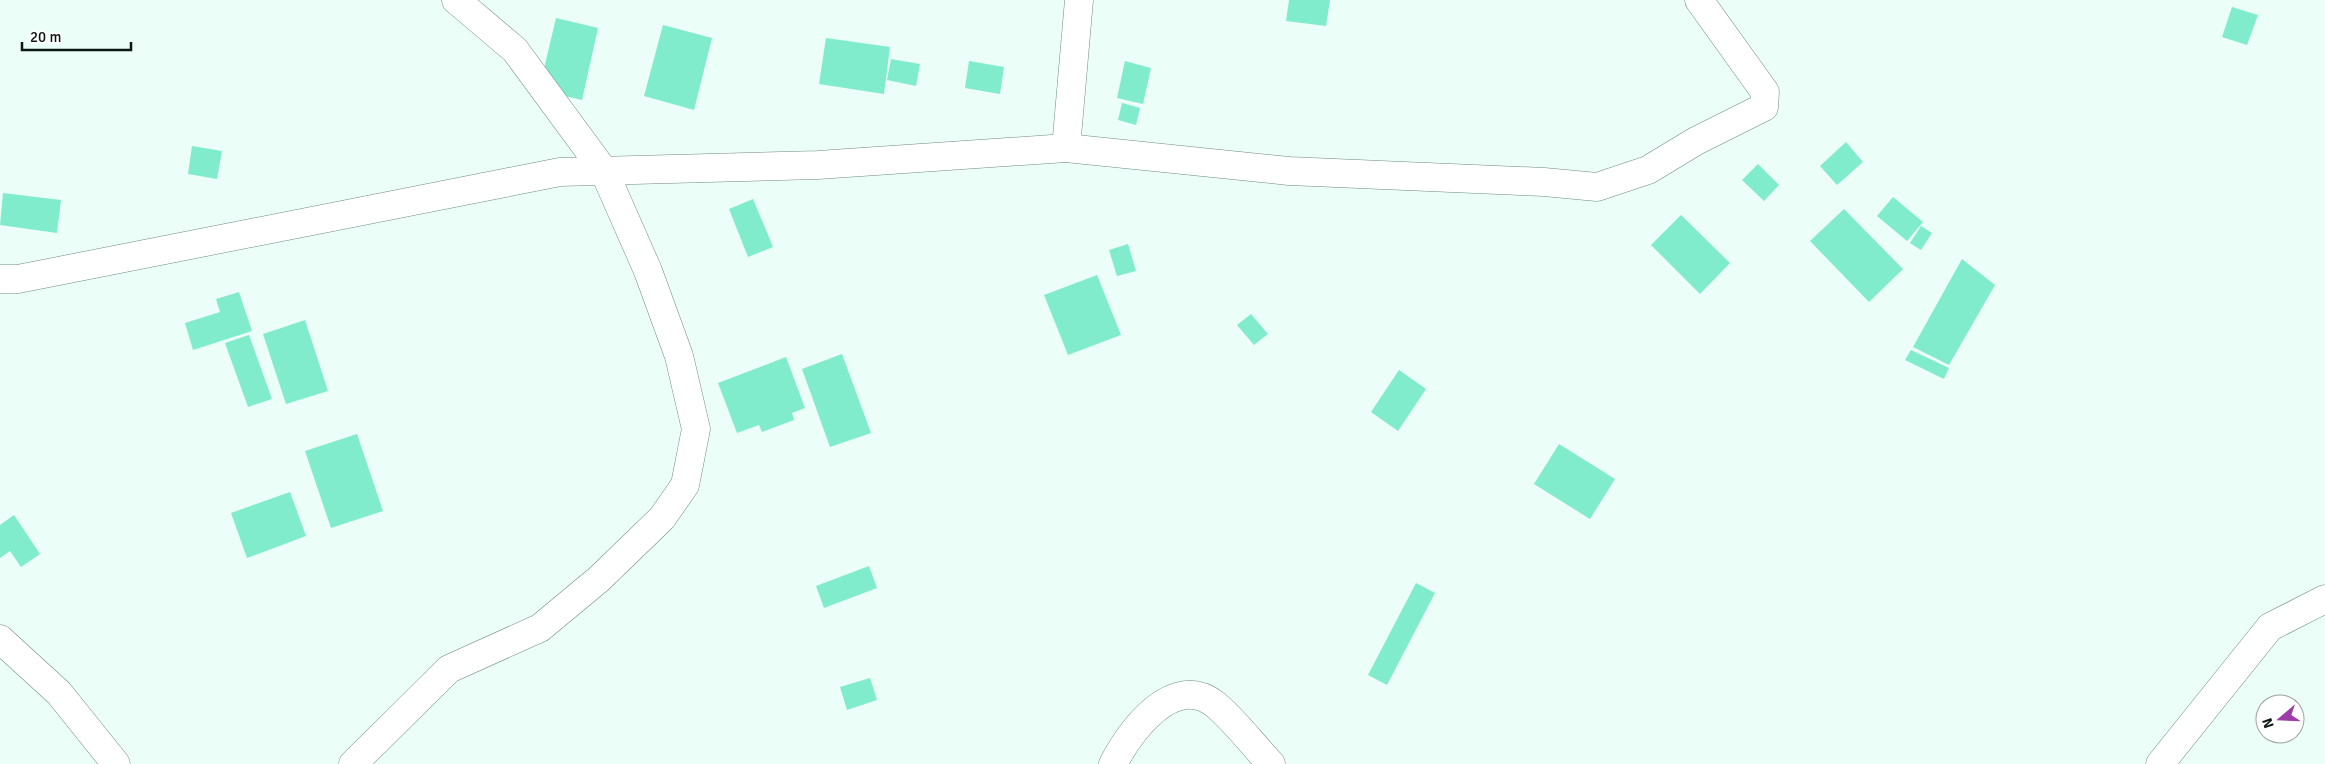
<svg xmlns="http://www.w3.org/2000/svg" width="2325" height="764" font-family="Signika,sans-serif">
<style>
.building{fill:#80eccc}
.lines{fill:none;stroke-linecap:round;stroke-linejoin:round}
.minor-casing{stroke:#6e8c82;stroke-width:29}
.tertiary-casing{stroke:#6e8c82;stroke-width:29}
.minor{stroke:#fff;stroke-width:28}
.tertiary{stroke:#fff;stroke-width:28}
</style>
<rect width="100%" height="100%" fill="#ebfef7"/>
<g class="building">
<path d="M1289,0H1330L1326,26L1286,21Z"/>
<path d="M2232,7L2258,15L2247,45L2222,37Z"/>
<path d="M556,18L598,28L582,100L539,90Z"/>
<path d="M663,25L712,38L694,110L644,96Z"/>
<path d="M826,38L890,47L884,94L819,84Z"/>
<path d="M891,59L920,64L916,86L887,80Z"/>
<path d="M969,61L1004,67L1000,94L965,88Z"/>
<path d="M1125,61L1151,68L1143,104L1117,98Z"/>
<path d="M1122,103L1140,108L1136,125L1118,120Z"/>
<path d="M1846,142L1863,162L1837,185L1820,166Z"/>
<path d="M192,146L222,151L217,179L188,174Z"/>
<path d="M1758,164L1779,185L1764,201L1742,180Z"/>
<path d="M3,193L61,200L57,233L0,225Z"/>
<path d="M1893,197L1923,222L1907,241L1877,216Z"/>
<path d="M753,199L773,247L748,257L729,209Z"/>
<path d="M1844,209L1903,269L1869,302L1810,241Z"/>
<path d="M1681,215L1730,263L1700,294L1651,245Z"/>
<path d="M1921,226L1932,233L1921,250L1910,243Z"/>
<path d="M1128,244L1136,271L1117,276L1109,250Z"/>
<path d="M1962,259L1995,285L1949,365L1913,347Z"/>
<path d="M1097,275L1121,335L1068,355L1044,295Z"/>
<path d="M239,292L252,331L193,350L185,323L220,312L216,299Z"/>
<path d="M1251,314L1268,334L1254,345L1237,325Z"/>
<path d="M305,320L328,391L286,404L263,334Z"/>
<path d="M249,335L272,399L248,407L225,343Z"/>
<path d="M1911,350L1949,368L1944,379L1905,360Z"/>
<path d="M842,354L871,433L830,447L802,369Z"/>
<path d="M786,357L805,408L792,413L794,420L762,432L759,425L737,433L718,383Z"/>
<path d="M1399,370L1426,389L1398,431L1371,412Z"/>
<path d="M357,434L383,511L331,528L305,451Z"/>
<path d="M1559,444L1615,479L1590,519L1534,484Z"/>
<path d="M290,492L306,536L247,558L231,513Z"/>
<path d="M14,515L40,554L21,567L10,551L0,558V525Z"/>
<path d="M869,566L877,588L824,608L816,586Z"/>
<path d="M1416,583L1435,593L1387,685L1368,675Z"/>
<path d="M870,678L877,700L847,710L840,687Z"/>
</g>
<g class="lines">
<g class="minor-casing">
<g id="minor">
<path d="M1066,148L1079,0"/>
<path d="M0,279H18L560,172L818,165L1066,148L1289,171L1544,182L1597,187L1648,170L1696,141L1764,107L1765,92L1699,0"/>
<path d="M0,639L59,693L116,764"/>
<path d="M353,764L449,669L540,628L599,579L662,518L685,485L696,429L679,356L648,271L604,171L515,50L456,0"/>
<path d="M1113,764C1131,730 1174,671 1216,705C1236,722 1253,745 1271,764"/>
</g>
</g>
<g class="tertiary-casing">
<path id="tertiary" d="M2160,764L2270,627L2325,599"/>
</g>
<use href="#minor" class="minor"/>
<use href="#tertiary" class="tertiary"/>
</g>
<g transform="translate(2280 719) rotate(251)"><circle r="24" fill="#ffffff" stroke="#9da2a0"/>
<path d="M0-4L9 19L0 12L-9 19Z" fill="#9b3ea8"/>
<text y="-8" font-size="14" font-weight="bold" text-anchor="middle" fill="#0a1612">N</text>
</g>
<path d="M22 42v8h109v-8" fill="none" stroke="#0a1612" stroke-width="2.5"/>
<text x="30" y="42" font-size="15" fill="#0a1612" stroke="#ffffff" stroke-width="4" paint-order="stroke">20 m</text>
</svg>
